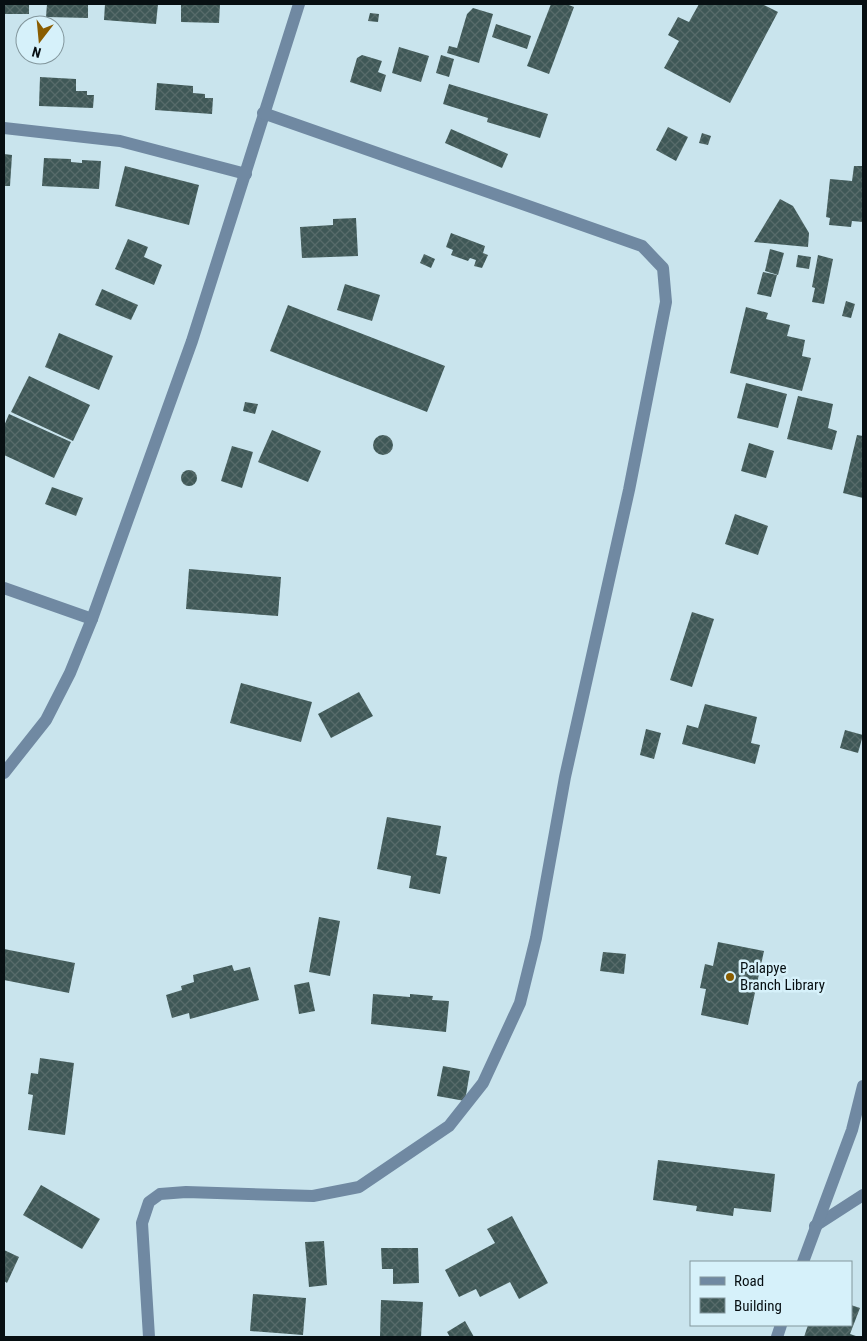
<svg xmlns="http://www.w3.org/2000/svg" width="867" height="1341" font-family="'Roboto Condensed',sans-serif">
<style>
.building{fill:url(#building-cross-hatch)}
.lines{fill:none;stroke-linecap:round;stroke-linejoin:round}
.street{stroke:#7089a2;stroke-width:12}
.poi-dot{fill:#8a5d00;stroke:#d6f1fa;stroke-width:2}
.labels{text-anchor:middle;stroke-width:5;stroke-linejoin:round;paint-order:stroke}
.poi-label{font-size:15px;fill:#070f12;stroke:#d6f1fa;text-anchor:start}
</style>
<defs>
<pattern id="building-cross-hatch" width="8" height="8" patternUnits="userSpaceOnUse" patternTransform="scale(1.25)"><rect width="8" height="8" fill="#3f5857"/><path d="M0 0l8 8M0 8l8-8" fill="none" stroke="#576b6a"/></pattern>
</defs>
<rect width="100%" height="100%" fill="#c9e4ed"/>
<g class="building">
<rect x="4" y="4" width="25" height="10"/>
<path d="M47,4H88V18L46,17Z"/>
<path d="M105,4H158L156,24L104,20Z"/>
<path d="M181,4H220L219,23L181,22Z"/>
<path d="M551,4H566L574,7L549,74L527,66Z"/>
<path d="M699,4H762L778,12L730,103L664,68L679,41L668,35L678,17L689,22Z"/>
<path d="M473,8L493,14L479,63L447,53L449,46L457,48L467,14Z"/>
<path d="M370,13L379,14L378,22L368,21Z"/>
<path d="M496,24L531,36L527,49L492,37Z"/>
<path d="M399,47L429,56L421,82L392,73Z"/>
<path d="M362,55L382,61L378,72L386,75L381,92L350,82L357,58Z"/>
<path d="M441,55L454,59L449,77L436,73Z"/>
<path d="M40,77L76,79V91H87V95H94L93,108L39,106Z"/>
<path d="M157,83L193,86V93L205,94V98H213L212,114L155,110Z"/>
<path d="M449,84L548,114L540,138L487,122L488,118L443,104Z"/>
<path d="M668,127L688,137L676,161L656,150Z"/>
<path d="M451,129L508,154L502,168L445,143Z"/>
<path d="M702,133L711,136L708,145L699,143Z"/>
<path d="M4,154L12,155L10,186H4Z"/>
<path d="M44,158L71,159V162L82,163V160L101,161L99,189L42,186Z"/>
<path d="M125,166L199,185L189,225L115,206Z"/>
<path d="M854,166H863V222L852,221L851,227L829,225L830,218L826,217L830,179L852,181Z"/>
<path d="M780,199L793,206L809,233L808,247L754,242Z"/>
<path d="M356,218L358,256L302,258L300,227L333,225V219Z"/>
<path d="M451,233L485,246L483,253L488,255L482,268L474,266L476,260L470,258L468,261L451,255L453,250L446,247Z"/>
<path d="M128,239L148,247L144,257L162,265L154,285L115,269Z"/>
<path d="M770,249L784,253L778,275L765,271Z"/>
<path d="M424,254L435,259L431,268L420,263Z"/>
<path d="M798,255L811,257L809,269L796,267Z"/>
<path d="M818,255L833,259L824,304L812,302L815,288L812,287Z"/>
<path d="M763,272L777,275L771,297L757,294Z"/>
<path d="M345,284L380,295L372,321L337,310Z"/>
<path d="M102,289L138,305L131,320L95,305Z"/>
<path d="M846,301L855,304L851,318L842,316Z"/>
<path d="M288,305L445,366L427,412L270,351Z"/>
<path d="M746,307L768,313L766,319L790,325L787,336L805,340L802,356L811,358L802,391L730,373Z"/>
<path d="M59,333L113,356L99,390L45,367Z"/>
<path d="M29,376L90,405L73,441L11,412Z"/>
<path d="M746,383L787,394L778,428L737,418Z"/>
<path d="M798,396L833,404L828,428L837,431L832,450L787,439Z"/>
<path d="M245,402L258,404L255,414L243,411Z"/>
<path d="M9,414L71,442L54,478L4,455V426Z"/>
<path d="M272,430L321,451L308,482L258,462Z"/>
<path d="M857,435L863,436V498L843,493Z"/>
<circle cx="383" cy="445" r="10"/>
<path d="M749,443L774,451L766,478L741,471Z"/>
<path d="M232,446L253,452L242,488L221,481Z"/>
<circle cx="189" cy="478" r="8"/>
<path d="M52,487L83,498L76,516L45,504Z"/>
<path d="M735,514L768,526L758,555L725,544Z"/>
<path d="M189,569L281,577L278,616L186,609Z"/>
<path d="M692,612L714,619L692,687L670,680Z"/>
<path d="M241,683L312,702L301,742L230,723Z"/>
<path d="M359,692L373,716L331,738L318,714Z"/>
<path d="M705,704L757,717L751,743L760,745L755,764L682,744L687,725L698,728Z"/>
<path d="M646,729L661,733L654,759L640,755Z"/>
<path d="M845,730L863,735L858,753L840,748Z"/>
<path d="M387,817L441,826L436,855L447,857L440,894L409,888L411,876L377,869Z"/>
<path d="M319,917L340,921L330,976L309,972Z"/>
<path d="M718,942L764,951L748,1025L701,1015L706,989L700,988L705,964L713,966Z"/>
<path d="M4,949L75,963L69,993L4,980Z"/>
<path d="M603,952L626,954L624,974L600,971Z"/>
<path d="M232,965L234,971L250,967L259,1000L190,1019L189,1013L172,1018L166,995L182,990L181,986L194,982L193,975Z"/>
<path d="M309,982L315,1011L299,1014L294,985Z"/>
<path d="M373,994L410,997V994L433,996L432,1000L449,1001L446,1032L371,1024Z"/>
<path d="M40,1058L74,1063L65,1135L28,1130L33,1095L28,1094L31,1073L38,1074Z"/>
<path d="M443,1066L470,1071L465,1101L437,1096Z"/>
<path d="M658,1160L775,1174L771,1212L734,1208L733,1216L696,1211L697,1206L653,1200Z"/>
<path d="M41,1185L100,1219L82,1249L23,1215Z"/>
<path d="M512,1216L548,1283L519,1299L510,1282L480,1297L476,1289L459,1297L445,1270L495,1243L487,1229Z"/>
<path d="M324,1241L327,1285L309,1287L305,1242Z"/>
<path d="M381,1248H418L419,1283L393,1284V1269H382Z"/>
<path d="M4,1250L19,1257L7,1283L4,1281Z"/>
<path d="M253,1294L306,1298L303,1335L250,1331Z"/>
<path d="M381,1300L423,1302L421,1337H380Z"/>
<path d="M851,1305L860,1308L850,1334L859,1337H804L808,1325H851Z"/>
<path d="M465,1321L474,1337H450L447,1332Z"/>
</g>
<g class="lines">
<g class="street">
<path d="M4,128L120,141L246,174"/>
<path d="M4,588L92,619"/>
<path d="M4,773L46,720L70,673L92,619L192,341L299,4"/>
<path d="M815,1226L863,1195"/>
<path d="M803,1262L852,1130L863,1086"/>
<path d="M149,1337L142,1223L149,1202L160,1194L186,1192L313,1196L359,1187L449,1126L483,1083L520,1003L536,938L565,777L629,490L666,302L663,268L642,246L263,113"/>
<path d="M777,1337L781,1325"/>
</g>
</g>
<circle class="poi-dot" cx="730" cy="977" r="5"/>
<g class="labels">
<g class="poi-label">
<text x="740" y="973">Palapye<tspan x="740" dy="17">Branch Library</tspan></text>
</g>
</g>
<rect width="867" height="1341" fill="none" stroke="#070f12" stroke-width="10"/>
<rect x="690" y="1261" width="162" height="65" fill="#d6f1fa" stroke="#83979d"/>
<rect x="700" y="1277" width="25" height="8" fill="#7089a2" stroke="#83979d"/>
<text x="734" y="1286" font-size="15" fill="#070f12">Road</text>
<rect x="700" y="1298" width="25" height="15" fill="url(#building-cross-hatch)" stroke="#83979d"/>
<text x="734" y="1311" font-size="15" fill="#070f12">Building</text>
<g transform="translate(40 40) rotate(196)"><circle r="24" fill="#d6f1fa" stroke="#83979d"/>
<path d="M0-4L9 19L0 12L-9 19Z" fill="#8a5d00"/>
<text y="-8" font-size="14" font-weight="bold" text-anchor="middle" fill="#070f12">N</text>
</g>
</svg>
